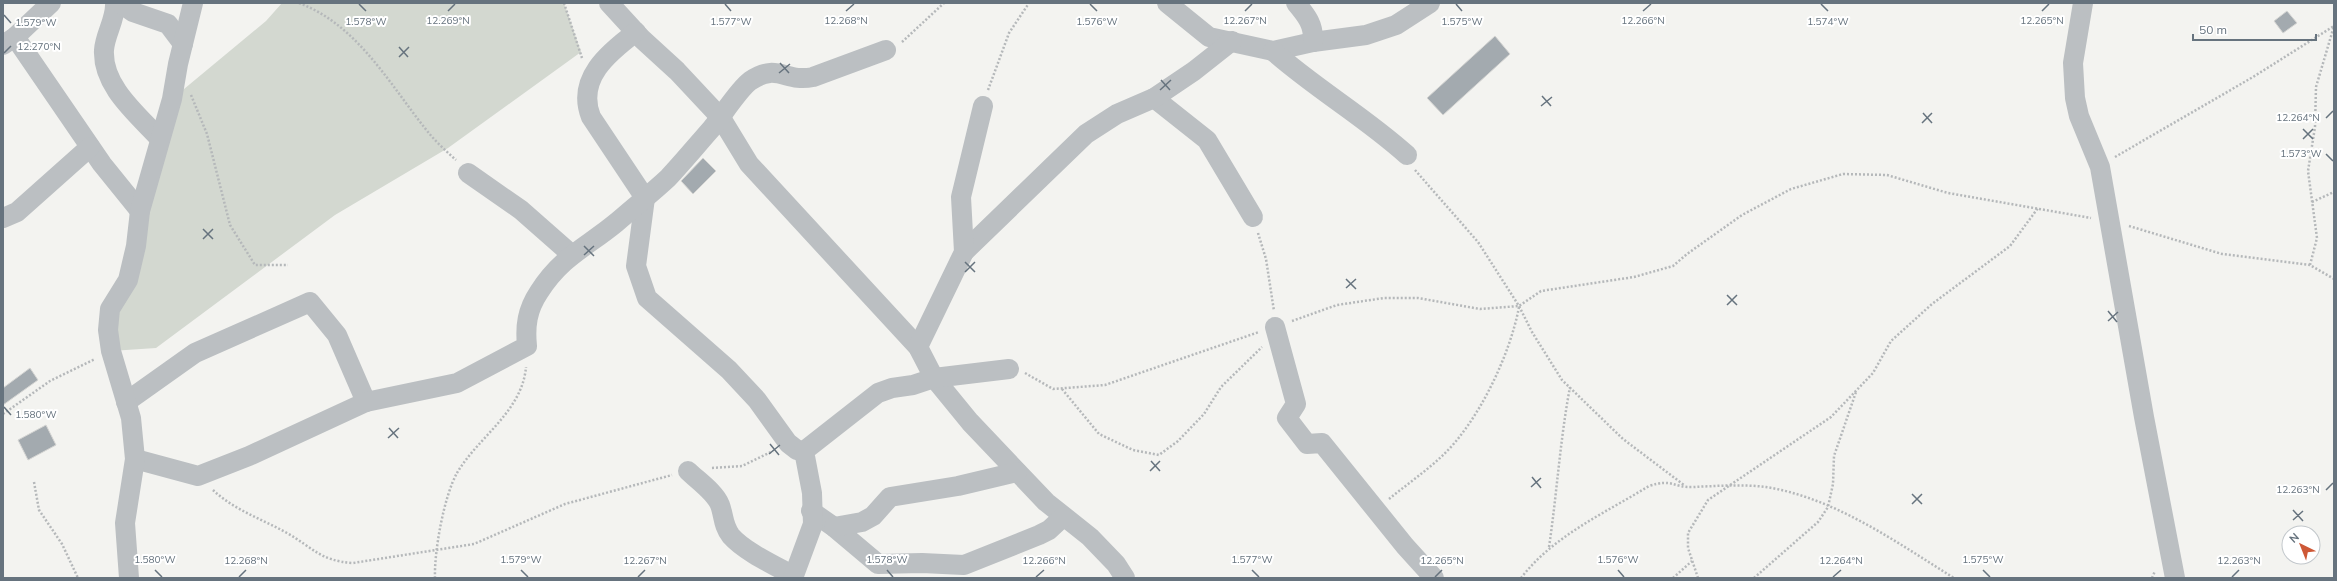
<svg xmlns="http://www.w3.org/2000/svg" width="2337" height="581" font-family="Mulish,sans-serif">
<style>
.green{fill:#d3d8d0}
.building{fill:#a3aaaf;stroke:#d5d5d3}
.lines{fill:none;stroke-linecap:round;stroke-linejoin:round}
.path{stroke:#b5b8ba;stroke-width:2.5;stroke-dasharray:2 2;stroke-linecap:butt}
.minor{stroke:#bbbfc2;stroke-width:20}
.ticks{fill:none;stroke:#66737e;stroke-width:1.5}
.ticks-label{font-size:10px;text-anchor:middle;fill:#66737e;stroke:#fff;stroke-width:4;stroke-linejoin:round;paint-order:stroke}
</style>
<rect width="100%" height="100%" fill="#f3f3f0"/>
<path class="green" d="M282,3H564L581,52L448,148L335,215L156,348L111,351L108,330L172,99L266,21Z"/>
<g class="building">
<path d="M2287,11L2297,23L2283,33L2274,21Z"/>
<path d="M1495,36L1510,54L1443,115L1427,98Z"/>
<path d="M703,158L716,171L693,194L681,181Z"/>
<path d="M30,368L38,380L3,405V388Z"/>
<path d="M46,425L56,445L28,460L18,440Z"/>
</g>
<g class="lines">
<g class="path">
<path d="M299,3C358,25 390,85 428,132C436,142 446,151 456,160"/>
<path d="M564,3L582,58"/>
<path d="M902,42L944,3"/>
<path d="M988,90L1009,33L1029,3"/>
<path d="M191,95L207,134L230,225L255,265H288"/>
<path d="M2115,157L2253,77L2334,26"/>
<path d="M1415,170L1478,242L1519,306L1532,332L1562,380L1623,439L1684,485"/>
<path d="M2312,202L2334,192"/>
<path d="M2129,226L2222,254L2310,265L2334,279"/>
<path d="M1258,233L1266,259L1274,311"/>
<path d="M2310,265L2317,238L2308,171L2315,127L2316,87L2334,26"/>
<path d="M1292,321L1337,305L1384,298H1418L1480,309L1519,306L1541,291L1634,277L1673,266L1687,254L1742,215L1791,189L1843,174L1887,175L1948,193L2091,218"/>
<path d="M1025,373L1053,389L1105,385L1259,332"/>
<path d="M1062,389L1099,434L1133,450L1159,455L1178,441L1204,414L1221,387L1262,347"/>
<path d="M3,414L50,381L95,359"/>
<path d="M712,468L742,466L773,451"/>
<path d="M34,482L39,510L62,544L78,578"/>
<path d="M213,490C234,510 262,519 287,533C312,547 320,561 353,563L474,544L565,504L672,475"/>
<path d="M1389,499C1406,485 1425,472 1441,457C1478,423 1510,355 1519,307"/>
<path d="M1549,547C1557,493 1560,440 1570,387"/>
<path d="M435,578C434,552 444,496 457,473C478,437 522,412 526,367"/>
<path d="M1521,578C1553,536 1605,513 1649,486C1673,478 1673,488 1693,487C1716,486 1743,484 1766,487C1835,498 1896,542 1954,578"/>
<path d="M1673,578L1692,561"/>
<path d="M1698,578L1688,548V533L1708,500L1831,417L1873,373L1891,341L1932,304L2010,246L2038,208"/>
<path d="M1754,578L1818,522L1828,507L1833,484L1834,456L1856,392"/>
<path d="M2152,578L2155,571"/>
</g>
<g class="minor">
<path d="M115,3C116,19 105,34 104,50C102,86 137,114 159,138"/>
<path d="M120,3L133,12L168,24L183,44"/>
<path d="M609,3L642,39L677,71L721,118L749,164L918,347L934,378L970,422L1046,502L1090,537L1116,564L1125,578"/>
<path d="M1167,3L1209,37L1273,51L1313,42L1366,35L1396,25L1430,3"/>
<path d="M1296,3C1307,16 1314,25 1313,42"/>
<path d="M2083,3L2073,63L2075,98L2079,116L2100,167L2144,417L2175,578"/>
<path d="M636,32C608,53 576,79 591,117L645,198L636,266L647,298L729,370L757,400L788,443L797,450L804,451"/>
<path d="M15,37L102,164L140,211"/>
<path d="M3,45L15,37L51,3"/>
<path d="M1273,51C1316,89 1365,117 1407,155"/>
<path d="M1154,98L1207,140L1253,217"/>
<path d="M468,173L521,210L571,254"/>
<path d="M3,218L17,212L90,147"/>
<path d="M964,252L1086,134L1117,114L1154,98L1194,71L1232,41"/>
<path d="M1275,327L1296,404L1287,418L1307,444L1322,443L1405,546L1434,578"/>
<path d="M918,347L964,252L961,197L983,106"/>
<path d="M126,402L195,353L310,302L337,335L366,402"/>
<path d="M135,459L198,476L249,456L366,402L457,383L527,346C525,326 527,310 539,292C562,256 587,247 617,222C634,207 652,193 668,178C683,162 697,145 712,128C722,116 739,89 750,81C778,62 785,83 813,77L886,50"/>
<path d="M688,471C697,480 715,492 720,505C724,516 723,526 731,536C745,552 776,566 794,576"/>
<path d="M811,511L834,527L878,564L922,563L964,565L1039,535L1049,530L1063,517"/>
<path d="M834,527L862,522L873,516L890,497L958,486L1017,472"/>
<path d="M129,578L125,523L135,459L131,418L111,351L108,330L110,309L128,280L136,246L140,211L172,99L178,64L193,3"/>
<path d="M793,578L813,524L812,493L804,451L878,393L892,388L913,385L934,378L1009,369"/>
</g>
</g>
<path class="ticks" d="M359,4L366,11M725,4L731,11M1090,4L1097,11M1456,4L1462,11M1821,4L1828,11M448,11L455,4M846,11L854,4M1245,11L1252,4M1643,11L1651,4M2042,11L2049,4M4,15L11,23M399,47L408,57M4,53L11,46M399,57L409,47M780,63L789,73M779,73L790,64M1161,80L1170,90M1160,90L1171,80M1542,96L1551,106M1541,106L1552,97M1923,113L1932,123M2326,118L2333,111M1922,123L1932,113M2303,129L2313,139M2303,139L2313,129M2326,154L2333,161M203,229L213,239M203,239L213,229M584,246L594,256M584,255L594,246M965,262L975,272M965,272L975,262M1346,279L1356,289M1346,288L1356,279M1727,295L1737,305M1727,305L1737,295M2108,311L2117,322M2108,321L2118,312M4,407L11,415M389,428L398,438M388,438L399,428M770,444L779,455M769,454L780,445M1151,461L1160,471M1150,471L1160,461M1532,477L1541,488M1531,487L1541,478M2326,490L2333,483M1912,494L1922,504M1912,504L1922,494M2293,510L2303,521M2293,520L2303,511M155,570L162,577M521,570L528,577M887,570L893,577M1252,570L1259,577M1618,570L1624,577M1983,570L1990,577M239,577L246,570M638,577L645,570M1036,577L1044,570M1435,577L1442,570M1833,577L1841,570M2232,577L2239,570"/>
<g class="ticks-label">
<text x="1245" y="24">12.267°N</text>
<text x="1643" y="24">12.266°N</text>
<text x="2042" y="24">12.265°N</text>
<text x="448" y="24">12.269°N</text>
<text x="846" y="24">12.268°N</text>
<text x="366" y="25">1.578°W</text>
<text x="731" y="25">1.577°W</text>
<text x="1097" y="25">1.576°W</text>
<text x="1462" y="25">1.575°W</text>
<text x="1828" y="25">1.574°W</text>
<text x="36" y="26">1.579°W</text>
<text x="39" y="50">12.270°N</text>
<text x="2298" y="121">12.264°N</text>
<text x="2301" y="157">1.573°W</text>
<text x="36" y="418">1.580°W</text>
<text x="2298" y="493">12.263°N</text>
<text x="155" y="563">1.580°W</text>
<text x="521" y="563">1.579°W</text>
<text x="887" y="563">1.578°W</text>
<text x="1252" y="563">1.577°W</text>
<text x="1618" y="563">1.576°W</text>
<text x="1983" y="563">1.575°W</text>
<text x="246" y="564">12.268°N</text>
<text x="645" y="564">12.267°N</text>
<text x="1044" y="564">12.266°N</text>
<text x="1442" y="564">12.265°N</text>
<text x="1841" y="564">12.264°N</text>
<text x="2239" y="564">12.263°N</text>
</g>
<rect width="2337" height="581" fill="none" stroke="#66737e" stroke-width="8"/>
<g transform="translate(2301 545) rotate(317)"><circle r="19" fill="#ffffff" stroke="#c2c7cb"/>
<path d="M0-3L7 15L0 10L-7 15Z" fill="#ce5836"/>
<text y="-6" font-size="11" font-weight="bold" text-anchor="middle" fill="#66737e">N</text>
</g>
<path d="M2193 34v6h123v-6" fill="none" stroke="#66737e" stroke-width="2"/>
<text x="2199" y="34" font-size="12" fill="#66737e" stroke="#ffffff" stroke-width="3" paint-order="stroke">50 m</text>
</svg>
